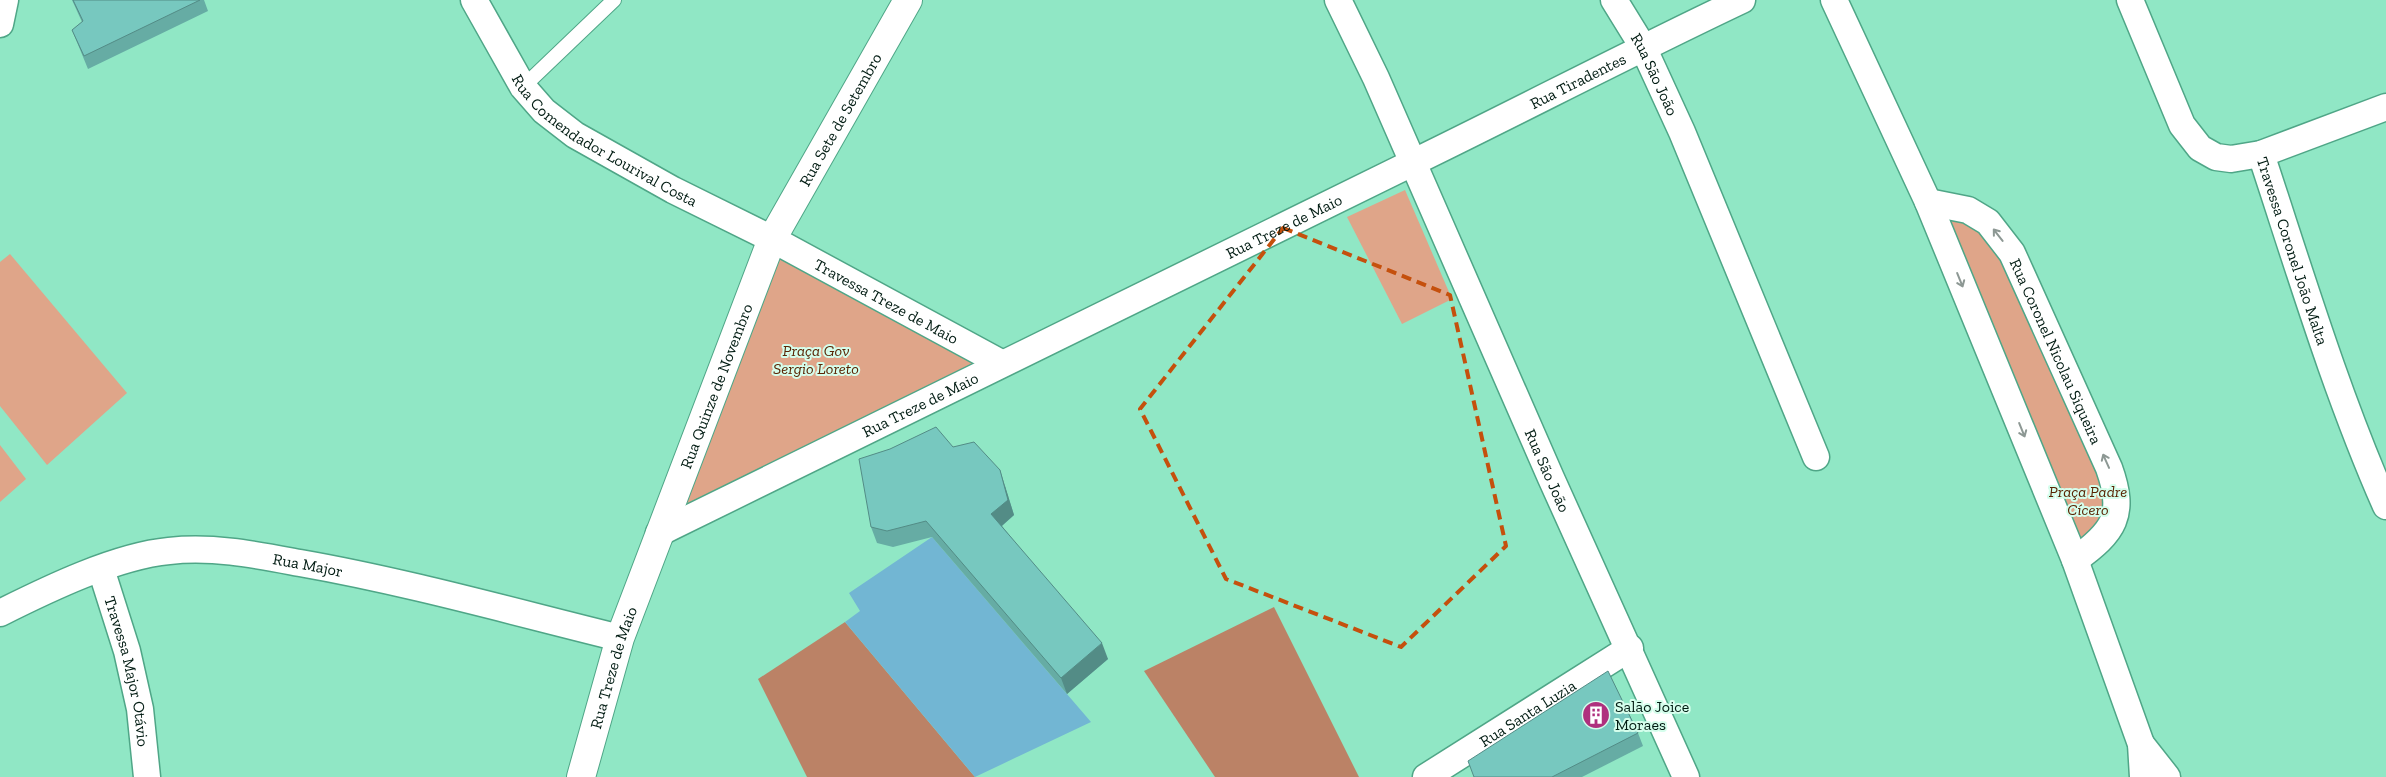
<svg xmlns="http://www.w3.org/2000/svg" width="2386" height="777" font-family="'Zilla Slab',serif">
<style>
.green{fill:#dfa589}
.forest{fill:#bb8266}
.water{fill:#72b6d3}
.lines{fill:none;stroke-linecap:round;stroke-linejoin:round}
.service-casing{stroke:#4fa687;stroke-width:16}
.minor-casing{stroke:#4fa687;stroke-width:29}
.tertiary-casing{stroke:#4fa687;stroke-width:30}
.service{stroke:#fff;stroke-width:14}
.minor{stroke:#fff;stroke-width:26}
.tertiary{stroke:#fff;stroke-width:28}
.wall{fill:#66aca4}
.shaded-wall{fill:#538c86}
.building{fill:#77c8bf;stroke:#538c86}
.oneway{stroke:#8d9894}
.marked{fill:none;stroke:#c5500d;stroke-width:4;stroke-dasharray:10 6;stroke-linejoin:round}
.labels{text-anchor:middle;stroke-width:4;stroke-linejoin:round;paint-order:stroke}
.street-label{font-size:16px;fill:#011b12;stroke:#d5feec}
.park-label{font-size:16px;font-style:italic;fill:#592403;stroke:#d5feec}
.poi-label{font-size:16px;fill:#011b12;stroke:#d5feec;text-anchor:start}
</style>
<rect width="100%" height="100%" fill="#90e7c5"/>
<g class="green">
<path d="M1405,190L1452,299L1402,324L1347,217Z"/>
<path d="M1944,214L1986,233L2007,270L2118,503L2080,548Z"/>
<path d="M10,254L127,393L47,465L0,406V262Z"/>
<path d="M775,254L979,361L682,510Z"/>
<path d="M0,445L26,479L0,502Z"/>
</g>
<g class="forest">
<path d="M1274,607L1359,777H1215L1144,671Z"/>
<path d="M845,622L975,777H807L758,679Z"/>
</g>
<path class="water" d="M932,537L1091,722L975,777L845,622L860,611L849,593Z"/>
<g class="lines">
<g class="service-casing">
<path id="service" d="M523,87L614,0"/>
</g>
<g class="minor-casing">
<g id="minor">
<path id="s1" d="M474,0L523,87L544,111L575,135L673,190L772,239L1001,363"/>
<path id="s2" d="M1338,0L1376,78L1551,478L1686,777"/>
<path id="s3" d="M1614,0L1643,47L1682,132L1816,457"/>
<path d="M1834,0L1928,202L2075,560L2141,744L2143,777"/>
<path d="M2130,0L2182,125L2200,148L2216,157L2231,159L2261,154L2386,107"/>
<path d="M0,24L5,0"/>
<path id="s4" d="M2261,154C2300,272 2336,393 2386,506"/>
<path id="s5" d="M1928,202L1968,210L1988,222L2012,253L2109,468C2126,515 2114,532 2075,560"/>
<path id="s6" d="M659,533C909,409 1160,287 1410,164C1521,110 1630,53 1742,0"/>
<path id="s7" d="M101,569L127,651L140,709L147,777"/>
<path id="s8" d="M0,613C48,589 116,556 169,551C214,546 257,555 300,563C408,582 514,612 620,638"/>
<path d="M2141,744L2167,777"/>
<path id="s9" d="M1426,777L1630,648"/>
</g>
</g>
<g class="tertiary-casing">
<g id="tertiary">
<path id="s10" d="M581,777L620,638L772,239L908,0"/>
</g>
</g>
<use href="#service" class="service"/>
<use href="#minor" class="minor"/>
<use href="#tertiary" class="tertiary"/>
</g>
<g class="wall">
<path d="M72,0H204L208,11L88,69L72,30L82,22Z"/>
<path d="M953,447L1005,486L1014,515L1002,526L1108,659L1067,694L932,537L893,547L877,543L871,527Z"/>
<path d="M1638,733L1643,746L1582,777H1474Z"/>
</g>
<g class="shaded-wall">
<path d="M1000,470L1005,486L1014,515L997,530L991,514Z"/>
<path d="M1102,643L1108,659L1067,694L1061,678Z"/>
</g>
<g class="building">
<path d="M73,0H200L84,56L72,30L83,21Z"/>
<path d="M936,427L953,447L974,442L1000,470L1008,500L991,514L1102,643L1061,678L926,521L887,531L871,527L859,459L890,449Z"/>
<path d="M1608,671L1638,733L1552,777H1474L1468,761Z"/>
</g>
<defs><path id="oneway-shaft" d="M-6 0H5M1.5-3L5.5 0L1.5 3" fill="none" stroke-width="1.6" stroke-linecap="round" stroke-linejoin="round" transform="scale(1.25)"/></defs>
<g class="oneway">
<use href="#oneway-shaft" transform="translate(1998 235) rotate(-128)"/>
<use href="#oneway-shaft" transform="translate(1960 280) rotate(68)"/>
<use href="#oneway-shaft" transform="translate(2022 430) rotate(68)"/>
<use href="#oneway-shaft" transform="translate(2106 461) rotate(-114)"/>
</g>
<path class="marked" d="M1283,228L1450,295L1506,546L1401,647L1226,579L1140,409Z"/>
<defs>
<g id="building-disc" transform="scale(1.4375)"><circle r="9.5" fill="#af307e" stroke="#d5feec"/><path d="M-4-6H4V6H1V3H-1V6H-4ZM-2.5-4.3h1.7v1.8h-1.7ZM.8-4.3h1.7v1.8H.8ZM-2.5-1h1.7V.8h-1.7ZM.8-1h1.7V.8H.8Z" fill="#fff"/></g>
</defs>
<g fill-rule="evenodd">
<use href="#building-disc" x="1596" y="715"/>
</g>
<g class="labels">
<g class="street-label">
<text dy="6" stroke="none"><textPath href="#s3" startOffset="85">Rua São João</textPath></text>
<text dy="6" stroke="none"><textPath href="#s6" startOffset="1024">Rua Tiradentes</textPath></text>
<text dy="6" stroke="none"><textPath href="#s10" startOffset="709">Rua Sete de Setembro</textPath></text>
<text dy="6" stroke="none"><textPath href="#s1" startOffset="198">Rua Comendador Lourival Costa</textPath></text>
<text dy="6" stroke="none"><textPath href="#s6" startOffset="696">Rua Treze de Maio</textPath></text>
<text dy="6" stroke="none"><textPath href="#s4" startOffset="102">Travessa Coronel João Malta</textPath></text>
<text dy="6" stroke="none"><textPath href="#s1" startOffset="524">Travessa Treze de Maio</textPath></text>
<text dy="6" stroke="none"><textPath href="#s5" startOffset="211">Rua Coronel Nicolau Siqueira</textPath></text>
<text dy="6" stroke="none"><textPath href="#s10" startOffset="414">Rua Quinze de Novembro</textPath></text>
<text dy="6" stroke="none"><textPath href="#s6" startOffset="291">Rua Treze de Maio</textPath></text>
<text dy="6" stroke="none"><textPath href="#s2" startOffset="515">Rua São João</textPath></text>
<text dy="6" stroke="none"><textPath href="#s8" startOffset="321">Rua Major</textPath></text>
<text dy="6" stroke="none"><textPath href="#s10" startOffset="114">Rua Treze de Maio</textPath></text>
<text dy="6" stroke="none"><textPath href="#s7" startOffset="106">Travessa Major Otávio</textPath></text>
<text dy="6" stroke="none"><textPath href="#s9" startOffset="120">Rua Santa Luzia</textPath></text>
</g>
<g class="park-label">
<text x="816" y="356">Praça Gov<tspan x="816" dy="18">Sergio Loreto</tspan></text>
<text x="2088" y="497">Praça Padre<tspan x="2088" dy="18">Cícero</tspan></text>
</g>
<g class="poi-label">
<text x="1615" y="712">Salão Joice<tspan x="1615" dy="18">Moraes</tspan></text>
</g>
</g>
</svg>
